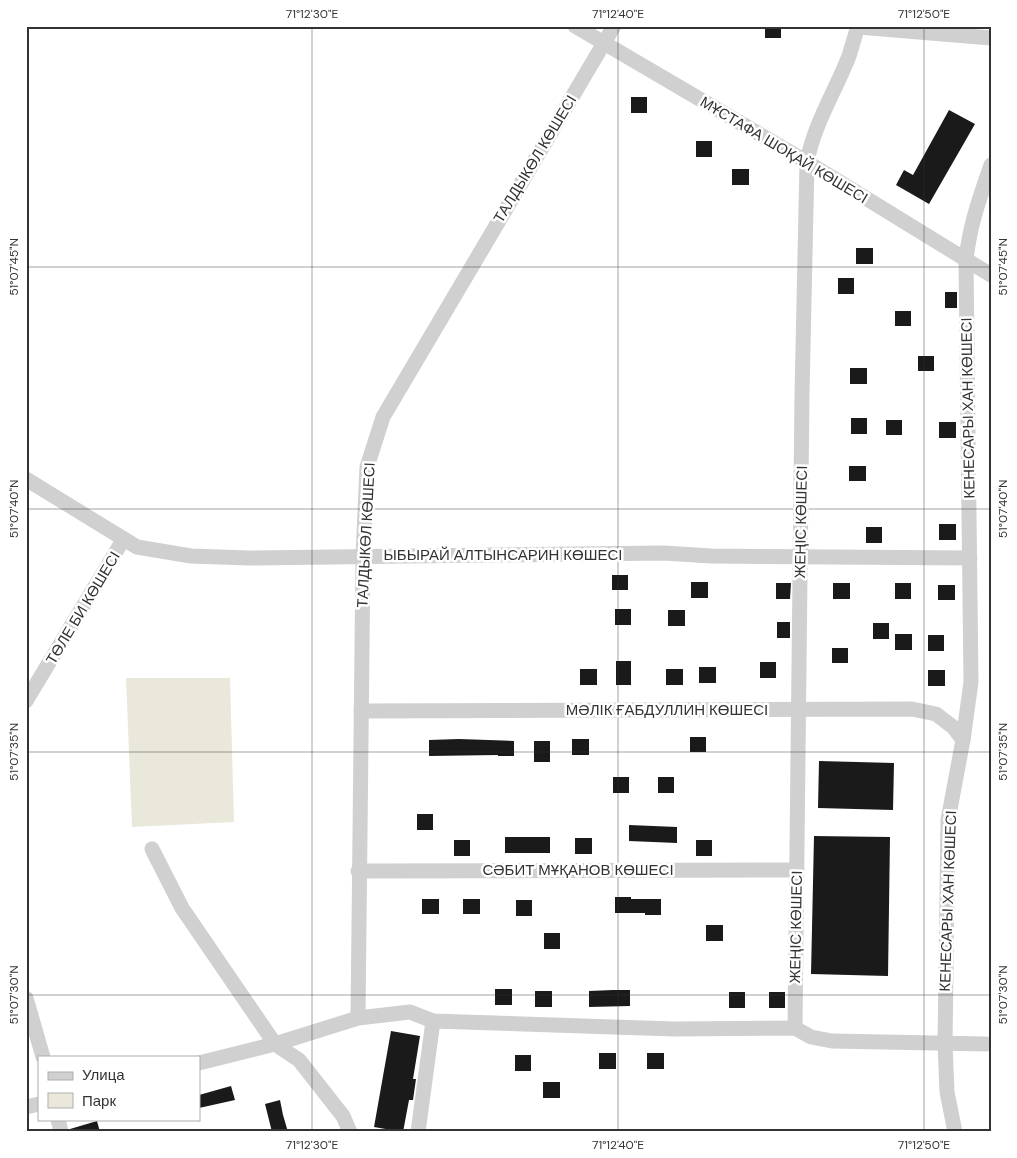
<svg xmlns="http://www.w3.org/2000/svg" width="1017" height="1158" font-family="'DM Sans',sans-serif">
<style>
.green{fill:#eae8da}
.building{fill:#1a1a1a}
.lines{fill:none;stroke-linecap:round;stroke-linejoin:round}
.minor{stroke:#d0d0d0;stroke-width:15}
.ticks{fill:none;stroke:#333;stroke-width:1;stroke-opacity:0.45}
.labels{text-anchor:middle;stroke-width:5;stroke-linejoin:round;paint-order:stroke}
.street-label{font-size:15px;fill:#333;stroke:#fff}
.neatline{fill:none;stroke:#333;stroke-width:2}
.ticks-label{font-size:12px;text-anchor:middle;fill:#333}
</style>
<rect width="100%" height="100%" fill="#fff"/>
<path class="green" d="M126,678H230L234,822L132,827Z"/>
<g class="building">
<rect x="765" y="26" width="16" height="12"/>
<rect x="631" y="97" width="16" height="16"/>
<path d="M949,110L975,124L929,204L896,185L904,170L913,175Z"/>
<rect x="696" y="141" width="16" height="16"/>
<rect x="732" y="169" width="17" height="16"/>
<rect x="856" y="248" width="17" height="16"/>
<rect x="838" y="278" width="16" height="16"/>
<rect x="945" y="292" width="12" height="16"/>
<rect x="895" y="311" width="16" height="15"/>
<rect x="918" y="356" width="16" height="15"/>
<rect x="850" y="368" width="17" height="16"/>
<rect x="851" y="418" width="16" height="16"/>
<rect x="886" y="420" width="16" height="15"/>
<rect x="939" y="422" width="17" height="16"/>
<rect x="849" y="466" width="17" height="15"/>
<rect x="939" y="524" width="17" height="16"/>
<rect x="866" y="527" width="16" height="16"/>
<rect x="612" y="575" width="16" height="15"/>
<rect x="691" y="582" width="17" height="16"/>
<path d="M776,583H791L790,599H776Z"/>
<rect x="833" y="583" width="17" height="16"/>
<rect x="895" y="583" width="16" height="16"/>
<rect x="938" y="585" width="17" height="15"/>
<rect x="615" y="609" width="16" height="16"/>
<rect x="668" y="610" width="17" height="16"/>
<rect x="777" y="622" width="13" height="16"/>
<rect x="873" y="623" width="16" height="16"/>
<rect x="895" y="634" width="17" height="16"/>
<rect x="928" y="635" width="16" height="16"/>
<rect x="832" y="648" width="16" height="15"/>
<rect x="616" y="661" width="15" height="24"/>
<rect x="760" y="662" width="16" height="16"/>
<rect x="699" y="667" width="17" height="16"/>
<rect x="580" y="669" width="17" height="16"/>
<rect x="666" y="669" width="17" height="16"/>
<rect x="928" y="670" width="17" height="16"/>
<rect x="690" y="737" width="16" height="15"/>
<path d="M459,739L514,741V756H498V755L429,756V740Z"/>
<rect x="572" y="739" width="17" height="16"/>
<rect x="534" y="741" width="16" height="21"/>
<path d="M819,761L894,763L893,810L818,808Z"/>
<rect x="613" y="777" width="16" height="16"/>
<rect x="658" y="777" width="16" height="16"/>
<rect x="417" y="814" width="16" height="16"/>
<path d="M629,825L677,827V843L629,841Z"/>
<path d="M814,836L890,837L888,976L811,974Z"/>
<rect x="505" y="837" width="45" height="16"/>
<rect x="575" y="838" width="17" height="16"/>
<rect x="454" y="840" width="16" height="16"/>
<rect x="696" y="840" width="16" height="16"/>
<path d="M615,897H631V899H661V915H645V913H615Z"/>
<rect x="422" y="899" width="17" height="15"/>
<rect x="463" y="899" width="17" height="15"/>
<rect x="516" y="900" width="16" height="16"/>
<rect x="706" y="925" width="17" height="16"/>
<rect x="544" y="933" width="16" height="16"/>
<rect x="495" y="989" width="17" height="16"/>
<path d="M613,990H630V1006L589,1007V991Z"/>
<rect x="535" y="991" width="17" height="16"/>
<rect x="729" y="992" width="16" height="16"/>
<rect x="769" y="992" width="16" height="16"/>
<path d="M391,1031L420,1036L413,1079H416L413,1100H409L403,1132L374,1127Z"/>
<rect x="599" y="1053" width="17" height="16"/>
<rect x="647" y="1053" width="17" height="16"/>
<rect x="515" y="1055" width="16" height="16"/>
<rect x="543" y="1082" width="17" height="16"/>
<path d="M231,1086L235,1100L199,1108V1095Z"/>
<path d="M280,1100L283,1115L288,1132H272L265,1104Z"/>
<path d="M97,1121L100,1132H70V1129Z"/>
</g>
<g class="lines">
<g class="minor">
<path d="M575,26L807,162L991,275"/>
<path d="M858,27L991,38"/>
<path d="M26,479L137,547L191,556L248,558L664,553L711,556L970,558"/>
<path d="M26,701L123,540"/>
<path d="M361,711L912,709L936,714L953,727L963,740"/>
<path d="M152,849L182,908L275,1044L299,1060L343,1116L350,1132"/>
<path d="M358,871L797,870"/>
<path d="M26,998L43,1057"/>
<path d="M358,1018L363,556L367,467L383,417L614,26"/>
<path d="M795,1028L802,395L807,162C814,124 835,92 849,56C852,46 855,36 858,26"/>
<path d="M199,1063L275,1044L358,1018L410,1012L433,1021L674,1029L795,1028L811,1037L832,1041L986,1044"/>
<path d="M26,1107L39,1104"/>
<path d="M58,1119L61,1132"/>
<path d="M418,1132L433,1021"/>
<path d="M955,1132L947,1092L945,1044L948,820L963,740L971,682L966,261C969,227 980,197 991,165"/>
</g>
</g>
<path class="ticks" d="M312,26V1132M618,26V1132M924,26V1132M26,267H991M26,509H991M26,752H991M26,995H991"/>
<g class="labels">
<g class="street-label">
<text transform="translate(784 150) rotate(31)" y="5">МҰСТАФА ШОҚАЙ КӨШЕСІ</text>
<text transform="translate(535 159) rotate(-59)" y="5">ТАЛДЫКӨЛ КӨШЕСІ</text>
<text transform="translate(968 408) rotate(-91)" y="5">КЕНЕСАРЫ ХАН КӨШЕСІ</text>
<text transform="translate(801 522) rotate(-89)" y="5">ЖЕҢІС КӨШЕСІ</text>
<text transform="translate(366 535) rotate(-87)" y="5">ТАЛДЫКӨЛ КӨШЕСІ</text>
<text x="503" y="560">ЫБЫРАЙ АЛТЫНСАРИН КӨШЕСІ</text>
<text transform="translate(83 608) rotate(-59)" y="5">ТӨЛЕ БИ КӨШЕСІ</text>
<text x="667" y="715">МӘЛІК ҒАБДУЛЛИН КӨШЕСІ</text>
<text x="578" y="875">СӘБИТ МҰҚАНОВ КӨШЕСІ</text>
<text transform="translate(948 901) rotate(-88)" y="5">КЕНЕСАРЫ ХАН КӨШЕСІ</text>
<text transform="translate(796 927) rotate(-89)" y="5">ЖЕҢІС КӨШЕСІ</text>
</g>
</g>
<rect width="1017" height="1158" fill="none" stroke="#ffffff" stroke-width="55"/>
<rect x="38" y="1056" width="162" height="65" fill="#ffffff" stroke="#adadad"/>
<rect x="48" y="1072" width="25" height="8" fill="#d0d0d0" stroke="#adadad"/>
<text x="82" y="1080" font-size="15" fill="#333333">Улица</text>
<rect x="48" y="1093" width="25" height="15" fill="#eae8da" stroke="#adadad"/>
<text x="82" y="1106" font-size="15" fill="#333333">Парк</text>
<rect x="28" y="28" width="962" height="1102" class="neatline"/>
<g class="ticks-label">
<text x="312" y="18">71°12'30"E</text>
<text x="618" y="18">71°12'40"E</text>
<text x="924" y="18">71°12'50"E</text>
<text transform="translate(14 267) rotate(-90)" y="4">51°07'45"N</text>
<text transform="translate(1003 267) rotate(-90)" y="4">51°07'45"N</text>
<text transform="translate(14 509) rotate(-90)" y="4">51°07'40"N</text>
<text transform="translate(1003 509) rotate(-90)" y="4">51°07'40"N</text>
<text transform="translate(14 752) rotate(-90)" y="4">51°07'35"N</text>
<text transform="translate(1003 752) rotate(-90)" y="4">51°07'35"N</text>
<text transform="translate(14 995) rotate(-90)" y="4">51°07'30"N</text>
<text transform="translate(1003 995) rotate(-90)" y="4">51°07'30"N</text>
<text x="312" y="1149">71°12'30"E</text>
<text x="618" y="1149">71°12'40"E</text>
<text x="924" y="1149">71°12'50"E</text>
</g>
</svg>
